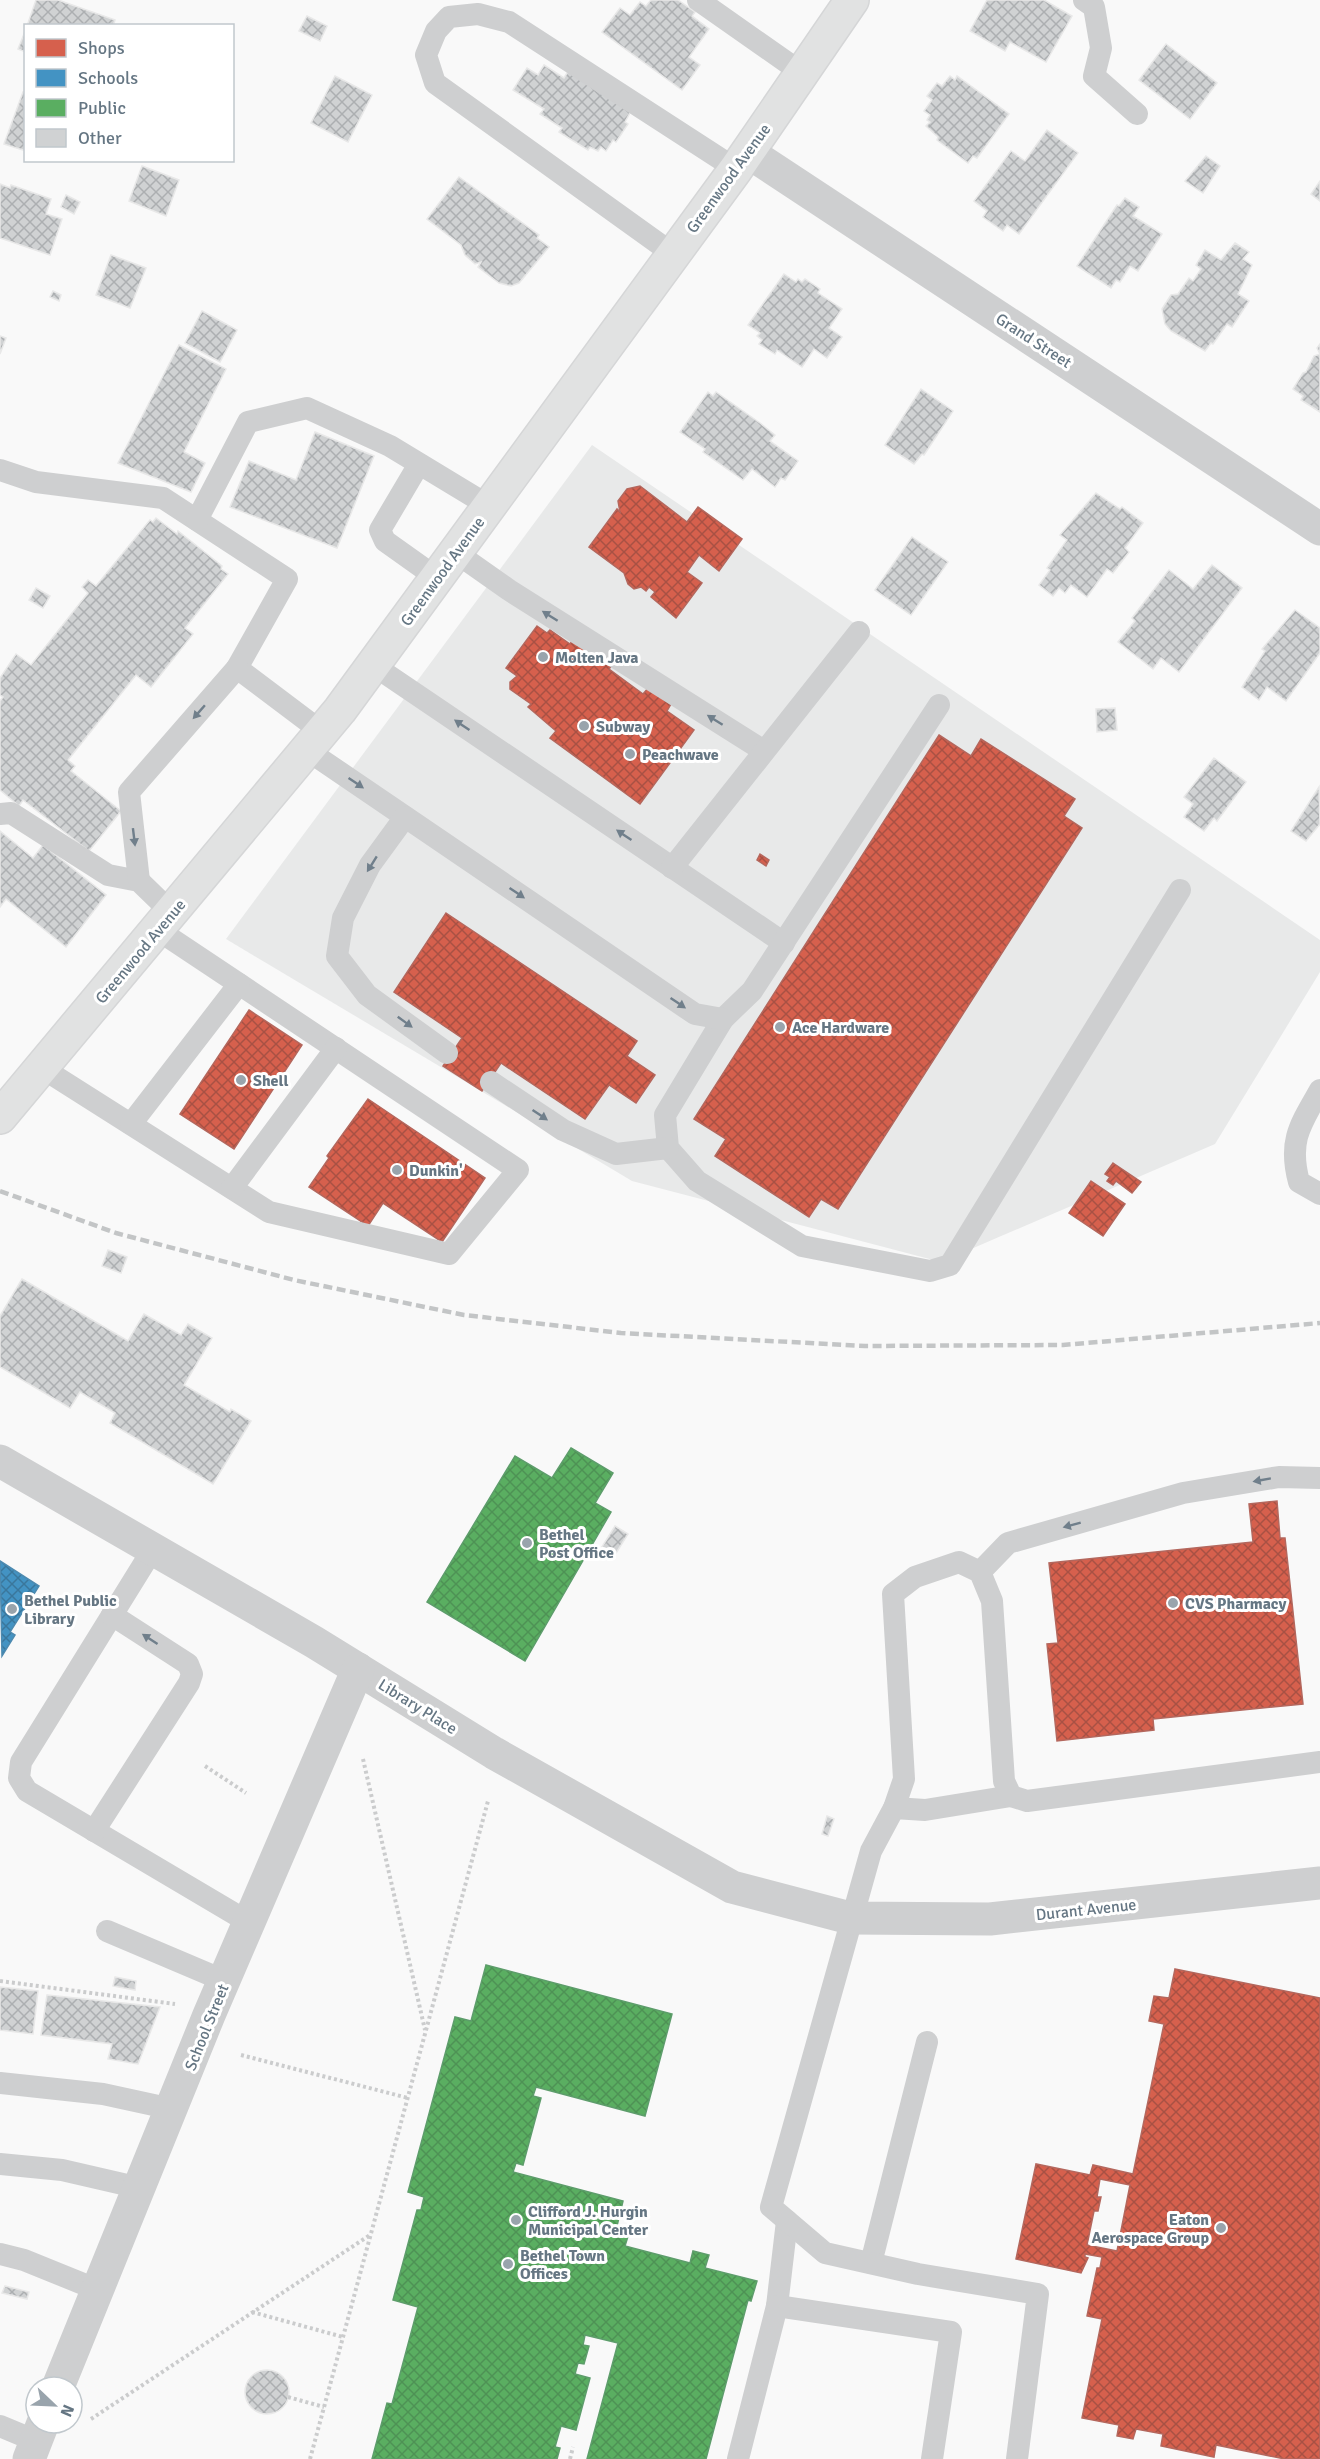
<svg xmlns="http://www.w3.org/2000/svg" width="1320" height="2459" font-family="Signika,sans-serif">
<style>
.built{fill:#e8e9e9}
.shops{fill:url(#shops-cross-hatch);stroke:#b4675d;stroke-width:1.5;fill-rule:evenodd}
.schools{fill:url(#schools-cross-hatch);stroke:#4d8ab0;stroke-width:1.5}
.public{fill:url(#public-cross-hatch);stroke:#5d9d6b;stroke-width:1.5}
.building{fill:url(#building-cross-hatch);stroke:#e8e8e8;stroke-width:1.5}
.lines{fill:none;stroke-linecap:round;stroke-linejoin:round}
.secondary-casing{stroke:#d5d6d7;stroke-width:36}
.path{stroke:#cbcccd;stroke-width:4;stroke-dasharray:3 3;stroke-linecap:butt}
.service{stroke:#cecfd0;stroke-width:22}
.minor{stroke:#cecfd0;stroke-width:33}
.secondary{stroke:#e1e2e2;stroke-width:33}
.rail{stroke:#c3c5c6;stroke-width:4.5;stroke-dasharray:9 4.5;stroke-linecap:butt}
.oneway{fill:#707f8b}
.poi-dot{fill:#99a4ac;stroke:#fff;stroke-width:2}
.labels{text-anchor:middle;stroke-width:6;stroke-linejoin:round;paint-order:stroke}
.street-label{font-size:16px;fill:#657683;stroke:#fff}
.poi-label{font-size:16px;font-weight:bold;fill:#657683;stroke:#fff;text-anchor:start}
</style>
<defs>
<pattern id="shops-cross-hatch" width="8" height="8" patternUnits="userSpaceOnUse" patternTransform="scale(1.5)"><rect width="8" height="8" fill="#d6604d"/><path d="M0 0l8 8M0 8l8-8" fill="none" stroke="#a85144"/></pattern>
<pattern id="schools-cross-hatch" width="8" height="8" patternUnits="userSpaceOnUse" patternTransform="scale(1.5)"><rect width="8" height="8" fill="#4393c3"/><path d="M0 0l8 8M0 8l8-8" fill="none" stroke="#3a779c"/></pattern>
<pattern id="public-cross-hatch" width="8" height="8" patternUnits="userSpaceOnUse" patternTransform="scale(1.5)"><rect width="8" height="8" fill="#5aae61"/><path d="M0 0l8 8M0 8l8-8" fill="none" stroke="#4e9255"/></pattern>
<pattern id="building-cross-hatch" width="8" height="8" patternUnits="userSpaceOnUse" patternTransform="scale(1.5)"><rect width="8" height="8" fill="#d0d2d3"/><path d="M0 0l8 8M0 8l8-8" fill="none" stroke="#acafb1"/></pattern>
</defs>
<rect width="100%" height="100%" fill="#f9f9f9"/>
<path class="built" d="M592,445L1320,940V972L1215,1144L941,1262L632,1181L226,939Z"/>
<g class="shops">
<path d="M640,486L687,522L698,507L742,539L719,571L699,555L687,572L702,583L676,618L651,597L655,592L649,587L646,591L641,587L634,589L628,584L624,573L589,547L617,509L620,512L618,501L627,489Z"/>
<path d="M537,626L547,633L550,630L570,644L576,635L614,663L609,669L643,694L649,687L671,704L667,711L694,730L640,804L550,738L556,731L528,707L531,704L510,689V682L517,676L506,668Z"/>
<path d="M939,735L971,756L981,739L1075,799L1064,816L1082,828L838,1209L821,1199L809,1217L715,1156L726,1139L694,1119Z"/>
<path d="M760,854L769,860L766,866L757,860Z"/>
<path d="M446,913L637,1041L627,1056L655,1075L636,1103L609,1085L585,1119L501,1063L482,1091L443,1066L462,1038L394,992Z"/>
<path d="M249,1010L302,1045L234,1149L180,1114Z"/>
<path d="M368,1099L485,1178L442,1242L383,1203L368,1226L309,1187L329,1158L327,1156Z"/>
<path d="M1113,1163L1141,1182L1132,1193L1116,1181L1113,1185L1107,1181L1110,1177L1105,1174Z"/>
<path d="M1091,1181L1125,1204L1103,1236L1069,1213Z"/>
<path d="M1277,1501L1280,1538H1285L1303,1704L1153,1719L1154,1730L1057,1741L1047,1644L1058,1643L1049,1563L1253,1542L1249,1504Z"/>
<path d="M1175,1969L1320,1998V2459H1285L1216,2445L1214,2457L1161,2446L1163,2434L1136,2429L1133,2439L1117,2436L1119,2425L1082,2418L1102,2319L1087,2316L1097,2268H1100L1102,2257L1085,2254V2257L1088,2258L1081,2273L1016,2259L1036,2164L1090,2175L1093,2165L1133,2174L1164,2024L1149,2021L1154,1996L1169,1998ZM1100,2179L1130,2185L1117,2251L1087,2245L1094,2211H1098L1101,2197H1097Z"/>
</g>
<path class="schools" d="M0,1561L39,1586L10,1632L15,1635L2,1656Z"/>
<g class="public">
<path d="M571,1448L613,1473L595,1503L611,1512L525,1661L427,1602L515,1456L552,1478Z"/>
<path d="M486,1965L672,2014L645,2116L536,2087L533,2096L541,2098L523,2165L516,2163L513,2172L623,2201L616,2230L629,2233L625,2246L690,2263L693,2251L709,2255L705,2268L757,2281L751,2301L748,2300L706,2459H587L618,2343L585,2335L583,2345L589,2346L584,2364L578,2363L575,2374L590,2378L576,2430L561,2426L555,2447L560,2448L557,2459H372L387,2403L392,2404L418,2307L393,2300L417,2210H421L424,2197L408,2192L455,2017L471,2021Z"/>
</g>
<g class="building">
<path d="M36,0H58L115,20L113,26H27Z"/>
<path d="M651,0H678L695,12L692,16L709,29L689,57L700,65L682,90L602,32L620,8L630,15L640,2L646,6Z"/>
<path d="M987,0H1044L1072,16L1046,62L1010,42L1005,51L970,31Z"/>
<path d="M307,16L327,26L320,41L299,31Z"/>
<path d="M26,29V52L18,49Z"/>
<path d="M1166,44L1217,83L1190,119L1139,80Z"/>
<path d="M544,65L564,78L570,68L631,111L625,122L628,124L616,142L613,140L606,151L601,147L598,151L590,147L588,150L559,132L562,128L540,114L544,109L513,90L527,68L538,75Z"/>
<path d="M335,76L372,95L348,142L311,123Z"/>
<path d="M950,76L955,80L957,76L1009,114L977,158L973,156L968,163L937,140L938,137L926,126L930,122L927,120L930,115L924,111L932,100L927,96L937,83L942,86Z"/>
<path d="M23,92L26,93V151L4,144Z"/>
<path d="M1047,130L1078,153L1019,234L1007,225L1003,231L983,217L987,211L974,201L1011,151L1025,161Z"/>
<path d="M1206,156L1220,166L1203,193L1185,181Z"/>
<path d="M142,166L179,180L166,216L129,201Z"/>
<path d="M459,177L539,235L537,238L549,247L519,283L511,286L499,283L478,267L481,262L475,264L465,255L461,245L427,219Z"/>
<path d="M1320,181V201L1311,194Z"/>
<path d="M0,184L10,188L11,185L51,199L46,214L62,219L50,255L0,238Z"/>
<path d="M66,195L80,202L74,214L61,207Z"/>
<path d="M1125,198L1139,207L1133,216L1162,234L1138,271L1130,266L1120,282L1116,280L1111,288L1077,266L1117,205L1119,206Z"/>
<path d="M1235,243L1249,252L1243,259L1252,265L1238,294L1249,301L1232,327L1227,324L1213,344L1211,343L1205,351L1171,331L1165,324L1162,309L1171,295L1178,294L1189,278L1193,281L1201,269L1196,265L1205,250L1221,260Z"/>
<path d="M111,255L146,268L130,308L96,295Z"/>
<path d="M784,274L796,282L798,279L802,282L805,279L820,289L818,293L842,309L829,328L842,337L827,358L814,349L802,367L777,350L775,354L759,344L762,340L757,336L760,333L748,325Z"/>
<path d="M53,291L61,295L59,301L50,297Z"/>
<path d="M202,311L237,330L220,362L185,343Z"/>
<path d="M0,336L6,338L0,354Z"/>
<path d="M1320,344V412L1301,400L1303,396L1293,389L1303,373L1306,372L1314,356L1320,354L1317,348Z"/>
<path d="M179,345L226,369L184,452L205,463L191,492L118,463Z"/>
<path d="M921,389L953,411L924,455L922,454L914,464L885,445Z"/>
<path d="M708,392L713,396L716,392L760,423L775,435L770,441L798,461L785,480L781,478L775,487L752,469L743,480L703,452L705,449L680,432Z"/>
<path d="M315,432L374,456L337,548L230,507L249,461L296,480Z"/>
<path d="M1096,493L1120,509L1122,507L1143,523L1125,548L1129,552L1113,573L1107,569L1087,597L1071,585L1065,593L1059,588L1053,596L1039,585L1050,570L1047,568L1067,540L1060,535Z"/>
<path d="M156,518L177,534L178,531L222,566L221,569L228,574L185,628L193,634L151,687L136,675L68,760L75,766L71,771L121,811L89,851L23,800L19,806L0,790V701L3,697L0,695V678L16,654L31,665L88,593L82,587L88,580L96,586L150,520L153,522Z"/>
<path d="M912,537L948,562L911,615L875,590Z"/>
<path d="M1212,565L1242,588L1179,672L1161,658L1153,669L1118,642L1135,621L1132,618L1169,570L1193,589Z"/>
<path d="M36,588L50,596L43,608L29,600Z"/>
<path d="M1295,610L1320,628V653L1286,701L1267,687L1259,700L1242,687L1265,651L1262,649Z"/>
<path d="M1115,708L1117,730L1097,732L1096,709Z"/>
<path d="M1214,758L1246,782L1217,821L1214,818L1204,831L1184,817L1193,804L1184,797Z"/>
<path d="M1319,787L1320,824L1306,841L1291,831Z"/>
<path d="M0,831L33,858L43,845L106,895L66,947L6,899L0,907Z"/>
<path d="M108,1250L127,1257L121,1273L102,1266Z"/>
<path d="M22,1279L128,1341L144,1314L181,1335L188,1324L212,1338L184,1385L230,1412L231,1409L251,1421L213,1484L110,1423L115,1413L80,1392L70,1408L0,1367V1316Z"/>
<path d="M615,1526L628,1534L613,1558L600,1550Z"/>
<path d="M827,1816L834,1819L828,1836L822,1834Z"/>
<path d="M115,1977L136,1981L135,1990L113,1986Z"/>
<path d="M0,1987L38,1991L33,2034L0,2030Z"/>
<path d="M47,1995L160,2007L138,2064L108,2059L112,2044L41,2035Z"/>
<path d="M5,2286L29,2292L27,2299L2,2293Z"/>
<circle cx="267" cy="2392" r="22"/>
</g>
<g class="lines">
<g class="secondary-casing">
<path id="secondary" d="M0,1117L340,710L736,169L852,0"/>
</g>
<g class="path">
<path d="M363,1759L425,2030"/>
<path d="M205,1766L246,1793"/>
<path d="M0,1981L175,2004"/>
<path d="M241,2055L408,2098"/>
<path d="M252,2312L343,2337"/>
<path d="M288,2397L324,2407"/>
<path d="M91,2419L370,2235"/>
<path d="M310,2459L488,1801"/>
<path d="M570,2459L573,2447"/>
</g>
<g class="service">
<path d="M698,0L802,73"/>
<path d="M1084,0L1094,7L1101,48L1094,76L1137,114"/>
<path d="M673,254L435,83L426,55L436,31L449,17L478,14L509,22L736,169"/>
<path d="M419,464L380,530L385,541L437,578"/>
<path d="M0,470L36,482L163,498L287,579L237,668L322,732"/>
<path d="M197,520L248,422L307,408L390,446L489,506"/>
<path d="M455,552L509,590L764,751"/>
<path d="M373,665L784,943"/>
<path d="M939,705L752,991L723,1019L665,1115L668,1148L697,1181L802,1246L930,1271L950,1265L1180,890"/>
<path d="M307,750L695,1014L723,1019"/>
<path d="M0,814L11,813L108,875L139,881L172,913"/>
<path d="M405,817L370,865L343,918L337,956L367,995L447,1053"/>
<path d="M672,868L859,632"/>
<path d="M139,881L129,792L237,668"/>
<path d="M42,1068L269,1212L449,1254L518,1170L158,930"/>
<path d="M491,1082L563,1130L616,1154L668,1148"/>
<path d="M1320,1090C1300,1125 1288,1141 1299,1182L1320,1194"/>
<path d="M131,1124L239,984"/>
<path d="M232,1188L336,1048"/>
<path d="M153,1549L21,1762L19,1778L27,1791L250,1923"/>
<path d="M980,1572L1008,1543L1183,1493L1279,1477L1320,1478"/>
<path d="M894,1808L925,1810L1011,1796"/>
<path d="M94,1831L189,1683L192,1674L188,1664L112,1615"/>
<path d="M107,1931L225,1981"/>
<path d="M0,2083L103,2094L172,2109"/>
<path d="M0,2164L62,2170L140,2188"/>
<path d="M0,2254L24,2260L98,2290"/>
<path d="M871,2263L927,2042"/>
<path d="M777,2306L787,2221"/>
<path d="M0,2426L36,2441"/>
<path d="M738,2459L777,2306L951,2332L932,2459"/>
<path d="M1017,2459L1038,2294L918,2274L825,2253L771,2207L871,1851L894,1808L904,1779L893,1594L915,1577L959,1562L980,1572L992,1601L1004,1781L1011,1796L1027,1801L1320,1762"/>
</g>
<g class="minor">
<path d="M748,152L1320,529"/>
<path d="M0,1461L314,1642L494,1753L732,1887L850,1918L990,1919L1320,1883"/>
<path d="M58,2387L209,2015L358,1669"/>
<path d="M29,2459L43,2423"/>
</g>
<use href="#secondary" class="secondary"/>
<path class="rail" d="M0,1191L116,1233L294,1280L464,1315L621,1333L865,1346L1063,1345L1320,1323"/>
</g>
<defs><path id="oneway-solid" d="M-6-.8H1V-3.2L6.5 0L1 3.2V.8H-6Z" transform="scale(1.5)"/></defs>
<g class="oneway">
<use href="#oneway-solid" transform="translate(550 616) rotate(-148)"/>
<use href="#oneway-solid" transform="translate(199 712) rotate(131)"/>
<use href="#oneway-solid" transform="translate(715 720) rotate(-148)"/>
<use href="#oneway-solid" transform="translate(462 725) rotate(-146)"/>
<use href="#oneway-solid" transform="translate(356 783) rotate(34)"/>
<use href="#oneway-solid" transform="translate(624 835) rotate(-146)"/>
<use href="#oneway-solid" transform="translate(134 837) rotate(83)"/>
<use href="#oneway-solid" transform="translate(372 864) rotate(122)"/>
<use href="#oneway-solid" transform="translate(517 893) rotate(34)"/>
<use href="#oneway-solid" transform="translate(678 1003) rotate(34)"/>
<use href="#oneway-solid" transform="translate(405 1022) rotate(36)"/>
<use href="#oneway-solid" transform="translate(540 1115) rotate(34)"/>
<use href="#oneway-solid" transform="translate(1262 1480) rotate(170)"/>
<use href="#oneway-solid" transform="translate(1072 1525) rotate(165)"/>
<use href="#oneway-solid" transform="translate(150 1639) rotate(-147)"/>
</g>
<g class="poi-dot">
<circle cx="543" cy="657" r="6"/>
<circle cx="584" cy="726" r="6"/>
<circle cx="630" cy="754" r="6"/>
<circle cx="780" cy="1027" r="6"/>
<circle cx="241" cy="1080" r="6"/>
<circle cx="397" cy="1170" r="6"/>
<circle cx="527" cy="1543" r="6"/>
<circle cx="1173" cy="1603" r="6"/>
<circle cx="12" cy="1609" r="6"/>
<circle cx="516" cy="2220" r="6"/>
<circle cx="1221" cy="2228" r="6"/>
<circle cx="508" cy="2264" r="6"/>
</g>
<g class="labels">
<g class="street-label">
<text transform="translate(728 178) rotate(-54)" y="6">Greenwood Avenue</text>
<text transform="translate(1034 340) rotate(33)" y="6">Grand Street</text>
<text transform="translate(442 571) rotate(-54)" y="6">Greenwood Avenue</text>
<text transform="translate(140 951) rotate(-50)" y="6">Greenwood Avenue</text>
<text transform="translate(418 1706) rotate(32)" y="6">Library Place</text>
<text transform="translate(1086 1909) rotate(-6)" y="6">Durant Avenue</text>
<text transform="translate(206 2027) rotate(-68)" y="6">School Street</text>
</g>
<g class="poi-label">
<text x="555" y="663">Molten Java</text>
<text x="596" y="732">Subway</text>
<text x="642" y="760">Peachwave</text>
<text x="792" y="1033">Ace Hardware</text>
<text x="253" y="1086">Shell</text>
<text x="409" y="1176">Dunkin'</text>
<text x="539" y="1540">Bethel<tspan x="539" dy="18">Post Office</tspan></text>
<text x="24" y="1606">Bethel Public<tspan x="24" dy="18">Library</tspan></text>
<text x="1185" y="1609">CVS Pharmacy</text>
<text x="528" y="2217">Clifford J. Hurgin<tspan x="528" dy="18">Municipal Center</tspan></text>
<text x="1209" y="2225" text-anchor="end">Eaton<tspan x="1209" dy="18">Aerospace Group</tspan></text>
<text x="520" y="2261">Bethel Town<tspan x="520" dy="18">Offices</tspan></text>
</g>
</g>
<rect x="24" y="24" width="210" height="138" fill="#ffffff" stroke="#c1c8cd" stroke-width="1.5"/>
<rect x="36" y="39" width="30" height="18" fill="#d6604d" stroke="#c1c8cd" stroke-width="1.5"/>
<text x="78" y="54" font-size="18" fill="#657683">Shops</text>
<rect x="36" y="69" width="30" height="18" fill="#4393c3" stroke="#c1c8cd" stroke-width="1.5"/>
<text x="78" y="84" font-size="18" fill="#657683">Schools</text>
<rect x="36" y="99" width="30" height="18" fill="#5aae61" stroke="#c1c8cd" stroke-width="1.5"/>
<text x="78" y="114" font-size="18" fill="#657683">Public</text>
<rect x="36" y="129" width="30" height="18" fill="#d0d2d3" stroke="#c1c8cd" stroke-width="1.5"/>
<text x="78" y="144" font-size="18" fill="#657683">Other</text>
<g transform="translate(54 2405) rotate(113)"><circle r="28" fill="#ffffff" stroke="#c1c8cd" stroke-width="1.5"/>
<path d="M0-4.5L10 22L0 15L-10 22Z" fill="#99a4ac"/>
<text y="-9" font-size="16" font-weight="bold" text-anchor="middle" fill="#657683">N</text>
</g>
</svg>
